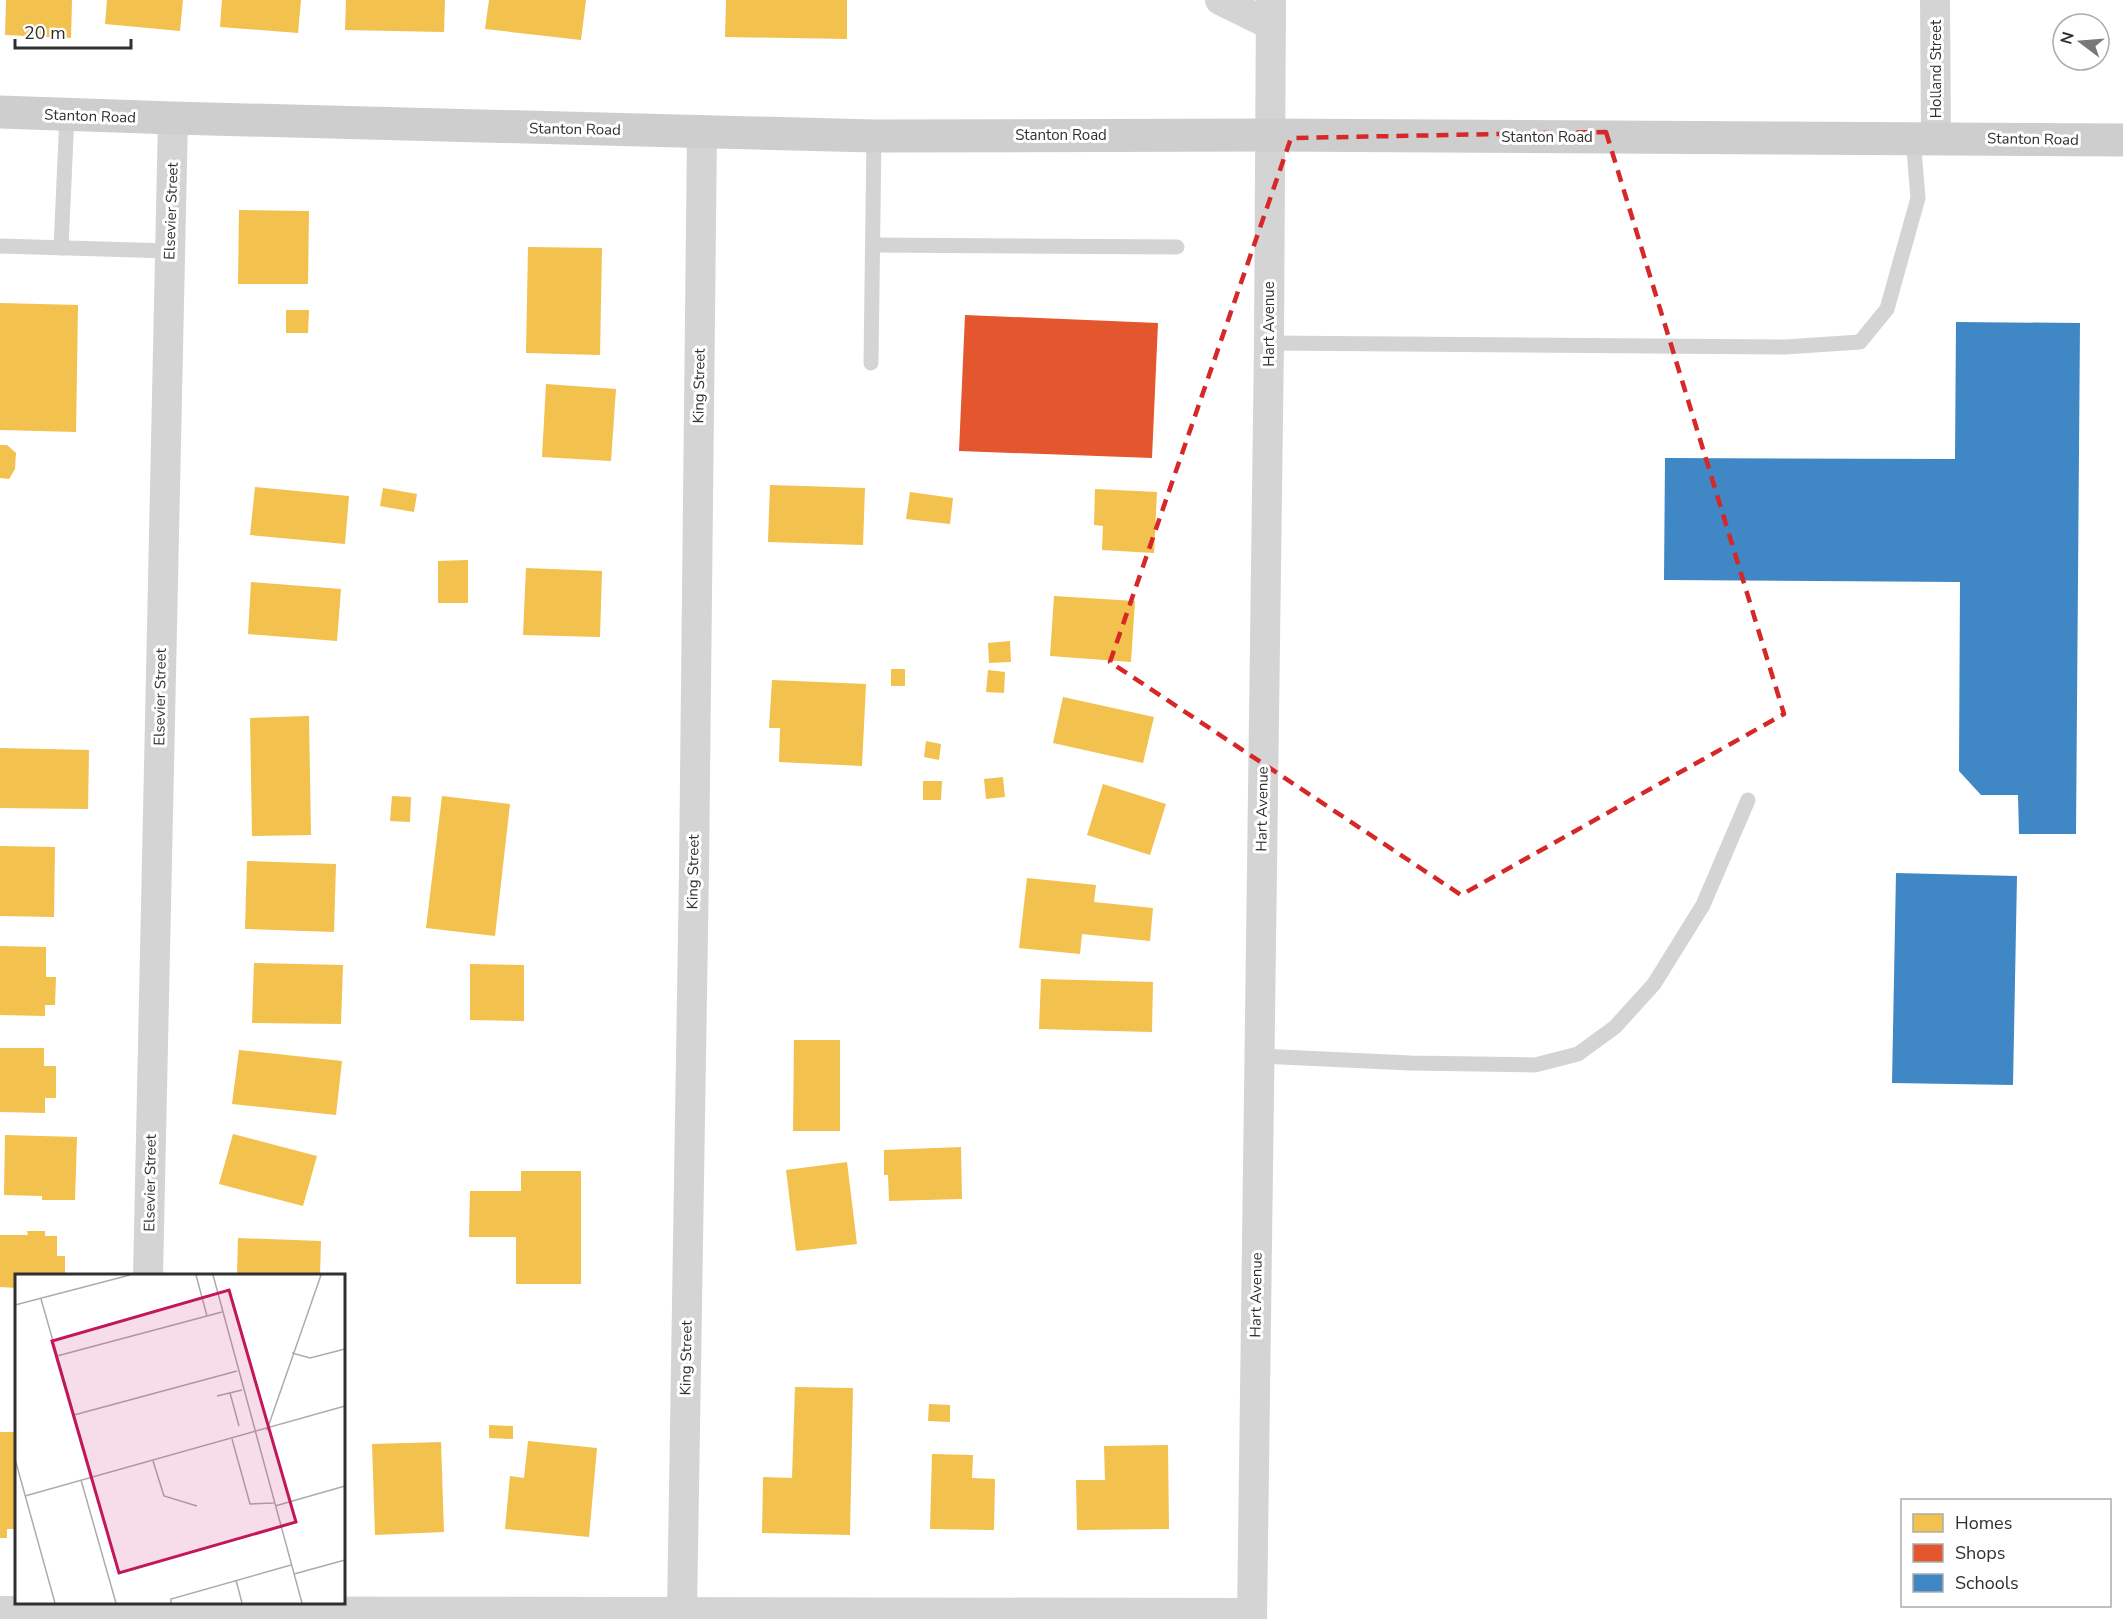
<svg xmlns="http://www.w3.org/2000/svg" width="2123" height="1619" font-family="'Nunito Sans',sans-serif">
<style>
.homes{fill:#f2c14e}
.shops{fill:#e4572e}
.schools{fill:#3f88c5}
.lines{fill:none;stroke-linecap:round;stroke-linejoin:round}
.lane{stroke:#d4d4d4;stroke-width:15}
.street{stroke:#d4d4d4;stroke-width:30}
.secondary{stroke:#cecece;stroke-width:33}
.marked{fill:none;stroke:#d62828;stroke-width:4.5;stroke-dasharray:12 8;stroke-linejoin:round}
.labels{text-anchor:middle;stroke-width:6;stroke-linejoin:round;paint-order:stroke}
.street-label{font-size:15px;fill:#303030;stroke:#fff}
.inset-road{fill:none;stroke:#acacac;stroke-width:1.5}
.view{fill:#c2185b;fill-opacity:0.15;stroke:#c2185b;stroke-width:3}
.inset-edge{fill:none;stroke:#303030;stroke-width:3}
</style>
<rect width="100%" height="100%" fill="#fff"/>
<g class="homes">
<path d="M6,0H72L71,38L5,35Z"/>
<path d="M107,0H183L180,31L105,24Z"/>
<path d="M222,0H301L298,33L220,27Z"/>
<path d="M346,0H445L444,32L345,30Z"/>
<path d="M489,0H586L581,40L485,29Z"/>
<path d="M726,0H847V39L725,37Z"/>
<path d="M239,210L309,211L308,284H238Z"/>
<path d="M528,247L602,248L600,355L526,353Z"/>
<path d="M0,303L78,305L76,432L0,430Z"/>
<path d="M286,310H309L308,333H286Z"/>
<path d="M546,384L616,389L611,461L542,457Z"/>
<path d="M0,445H7L16,453L15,469L9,479L0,478Z"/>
<path d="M770,485L865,488L863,545L768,542Z"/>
<path d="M255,487L349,496L345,544L250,535Z"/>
<path d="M383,488L417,494L414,512L380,506Z"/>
<path d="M1095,489L1157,492L1154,553L1102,550L1103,526L1094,525Z"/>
<path d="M910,492L953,498L950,524L906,519Z"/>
<path d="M468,560V603H438V561Z"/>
<path d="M526,568L602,571L600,637L523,635Z"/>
<path d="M251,582L341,589L337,641L248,634Z"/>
<path d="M1054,596L1135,601L1131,662L1050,656Z"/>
<path d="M1010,641L1011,662L989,663L988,643Z"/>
<rect x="891" y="669" width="14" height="17"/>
<path d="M988,670L1005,672L1004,693L986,692Z"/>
<path d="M772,680L866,684L862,766L779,762L780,728H769Z"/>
<path d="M1063,697L1154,717L1143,763L1053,743Z"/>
<path d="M309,716L311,835L252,836L250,718Z"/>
<path d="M926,741L941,744L939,760L924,757Z"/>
<path d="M0,748L89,750L88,809L0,808Z"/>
<path d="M1003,777L1005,797L986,799L984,779Z"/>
<path d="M923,781H942L941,800H923Z"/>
<path d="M1103,784L1166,804L1150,855L1087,835Z"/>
<path d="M392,796L411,797L410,822L390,821Z"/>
<path d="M442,796L510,804L495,936L426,928Z"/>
<path d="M0,846L55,847L54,917L0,916Z"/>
<path d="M247,861L336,864L334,932L245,929Z"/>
<path d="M1027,878L1096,885L1094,902L1153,908L1150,941L1082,934L1080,954L1019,948Z"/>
<path d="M0,946L46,947V977H56L55,1005H45V1016L0,1015Z"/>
<path d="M254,963L343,965L341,1024L252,1023Z"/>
<path d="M470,964L524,965V1021L470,1020Z"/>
<path d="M1041,979L1153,982L1152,1032L1039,1029Z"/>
<path d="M794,1040H840V1131H793Z"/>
<path d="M0,1048H44V1066H56V1098H45V1113L0,1112Z"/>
<path d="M239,1050L342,1061L336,1115L232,1104Z"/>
<path d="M233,1134L317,1156L303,1206L219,1184Z"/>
<path d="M5,1135L77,1137L75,1200H42V1196L4,1195Z"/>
<path d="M961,1147L962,1199L889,1201L888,1175H884V1150Z"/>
<path d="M847,1162L857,1244L796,1251L786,1170Z"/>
<path d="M521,1171H581V1284H516V1237H469L470,1191H521Z"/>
<path d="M27,1231H45V1236H57V1256H65V1276H16V1288L0,1287V1235H28Z"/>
<path d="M238,1238L321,1241L320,1276H237Z"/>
<path d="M795,1387L853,1388L850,1535L762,1533L763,1477L792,1478Z"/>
<path d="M929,1404L950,1405V1422L928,1421Z"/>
<path d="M489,1425L513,1426V1439L489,1438Z"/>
<path d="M0,1432H16V1529H7V1538H0Z"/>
<path d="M528,1441L597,1448L589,1537L505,1529L510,1476L524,1478Z"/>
<path d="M441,1442L444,1532L375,1535L372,1444Z"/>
<path d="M1168,1445L1169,1529L1077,1530L1076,1480H1105L1104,1446Z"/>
<path d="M932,1454L973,1455L972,1478L995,1479L994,1530L930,1529Z"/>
</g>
<path class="shops" d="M965,315L1158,323L1152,458L959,451Z"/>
<g class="schools">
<path d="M1956,322L2080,323L2076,834H2019L2018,795H1981L1959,771L1960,582L1664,580L1665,458L1955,459Z"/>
<path d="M1896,873L2017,876L2013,1085L1892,1083Z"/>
</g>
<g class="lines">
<g class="lane">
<path d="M873,245L1177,247"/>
<path d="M0,246L170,251"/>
<path d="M61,248L67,115"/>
<path d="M1269,343L1785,347L1860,342L1887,309L1918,198L1913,138"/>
<path d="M871,363L874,136"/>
<path d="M1259,1056L1410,1063L1535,1065L1578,1054L1615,1027L1654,984L1703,905L1748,800"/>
</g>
<g class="street">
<path d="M1220,0L1271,25"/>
<path d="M1935,0L1936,138"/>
<path d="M148,1276L173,118"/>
<path d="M0,1611L1252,1613"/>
<path d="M682,1613L694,871L702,132"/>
<path d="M1252,1619L1269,343L1271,0"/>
</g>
<path class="secondary" d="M0,112L173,118L874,136L1270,135L2123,140"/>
</g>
<path class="marked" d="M1606,132L1784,714L1461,895L1110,662L1291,138Z"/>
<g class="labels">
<g class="street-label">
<text transform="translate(1936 69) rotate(-90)" y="5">Holland Street</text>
<text transform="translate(90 116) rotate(2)" y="5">Stanton Road</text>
<text transform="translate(575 129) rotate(1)" y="5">Stanton Road</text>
<text x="1061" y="140">Stanton Road</text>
<text x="1547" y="142">Stanton Road</text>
<text transform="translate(2033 139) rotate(1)" y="5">Stanton Road</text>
<text transform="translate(171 211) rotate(-88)" y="5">Elsevier Street</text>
<text transform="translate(1269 324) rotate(-90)" y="5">Hart Avenue</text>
<text transform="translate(699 386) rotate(-89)" y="5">King Street</text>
<text transform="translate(160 697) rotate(-89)" y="5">Elsevier Street</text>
<text transform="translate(1262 809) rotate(-89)" y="5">Hart Avenue</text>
<text transform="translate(693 872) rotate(-89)" y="5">King Street</text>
<text transform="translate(150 1183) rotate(-89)" y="5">Elsevier Street</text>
<text transform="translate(1256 1295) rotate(-89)" y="5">Hart Avenue</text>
<text transform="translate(686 1358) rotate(-89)" y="5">King Street</text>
</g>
</g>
<g transform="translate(15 1274)">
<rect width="330" height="330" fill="#fff"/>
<path class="inset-road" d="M181,1L192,42M198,1L287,329M26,25L77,203M0,31L115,1M277,79L295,84L330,75M42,82L207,38M215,119L224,152M202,122L227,116M59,141L222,97M252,156L306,1M217,165L235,230L259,229M0,185L40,329M138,187L149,222L182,232M66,206L101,329M10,222L330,132M260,232L330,212M279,300L330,286M221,306L227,329M156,329V325L276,291"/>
<path class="view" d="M214,16L281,248L104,299L37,67Z"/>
<rect width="330" height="330" class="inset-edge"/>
</g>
<rect x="1901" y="1499" width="210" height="108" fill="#ffffff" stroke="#acacac" stroke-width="1.5"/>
<rect x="1913" y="1514" width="30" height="18" fill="#f2c14e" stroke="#acacac" stroke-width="1.5"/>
<text x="1955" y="1529" font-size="18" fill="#303030">Homes</text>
<rect x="1913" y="1544" width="30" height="18" fill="#e4572e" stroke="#acacac" stroke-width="1.5"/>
<text x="1955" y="1559" font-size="18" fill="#303030">Shops</text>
<rect x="1913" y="1574" width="30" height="18" fill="#3f88c5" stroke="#acacac" stroke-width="1.5"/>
<text x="1955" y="1589" font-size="18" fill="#303030">Schools</text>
<g transform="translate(2081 42) rotate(286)"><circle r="28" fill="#ffffff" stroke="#acacac" stroke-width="1.5"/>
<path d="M0-4.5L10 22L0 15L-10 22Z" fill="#787878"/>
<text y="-9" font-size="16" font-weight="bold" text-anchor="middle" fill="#303030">N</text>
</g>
<path d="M15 39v9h116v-9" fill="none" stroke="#303030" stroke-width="3"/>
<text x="24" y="39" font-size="18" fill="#303030" stroke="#ffffff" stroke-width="4.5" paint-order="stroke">20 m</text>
</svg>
